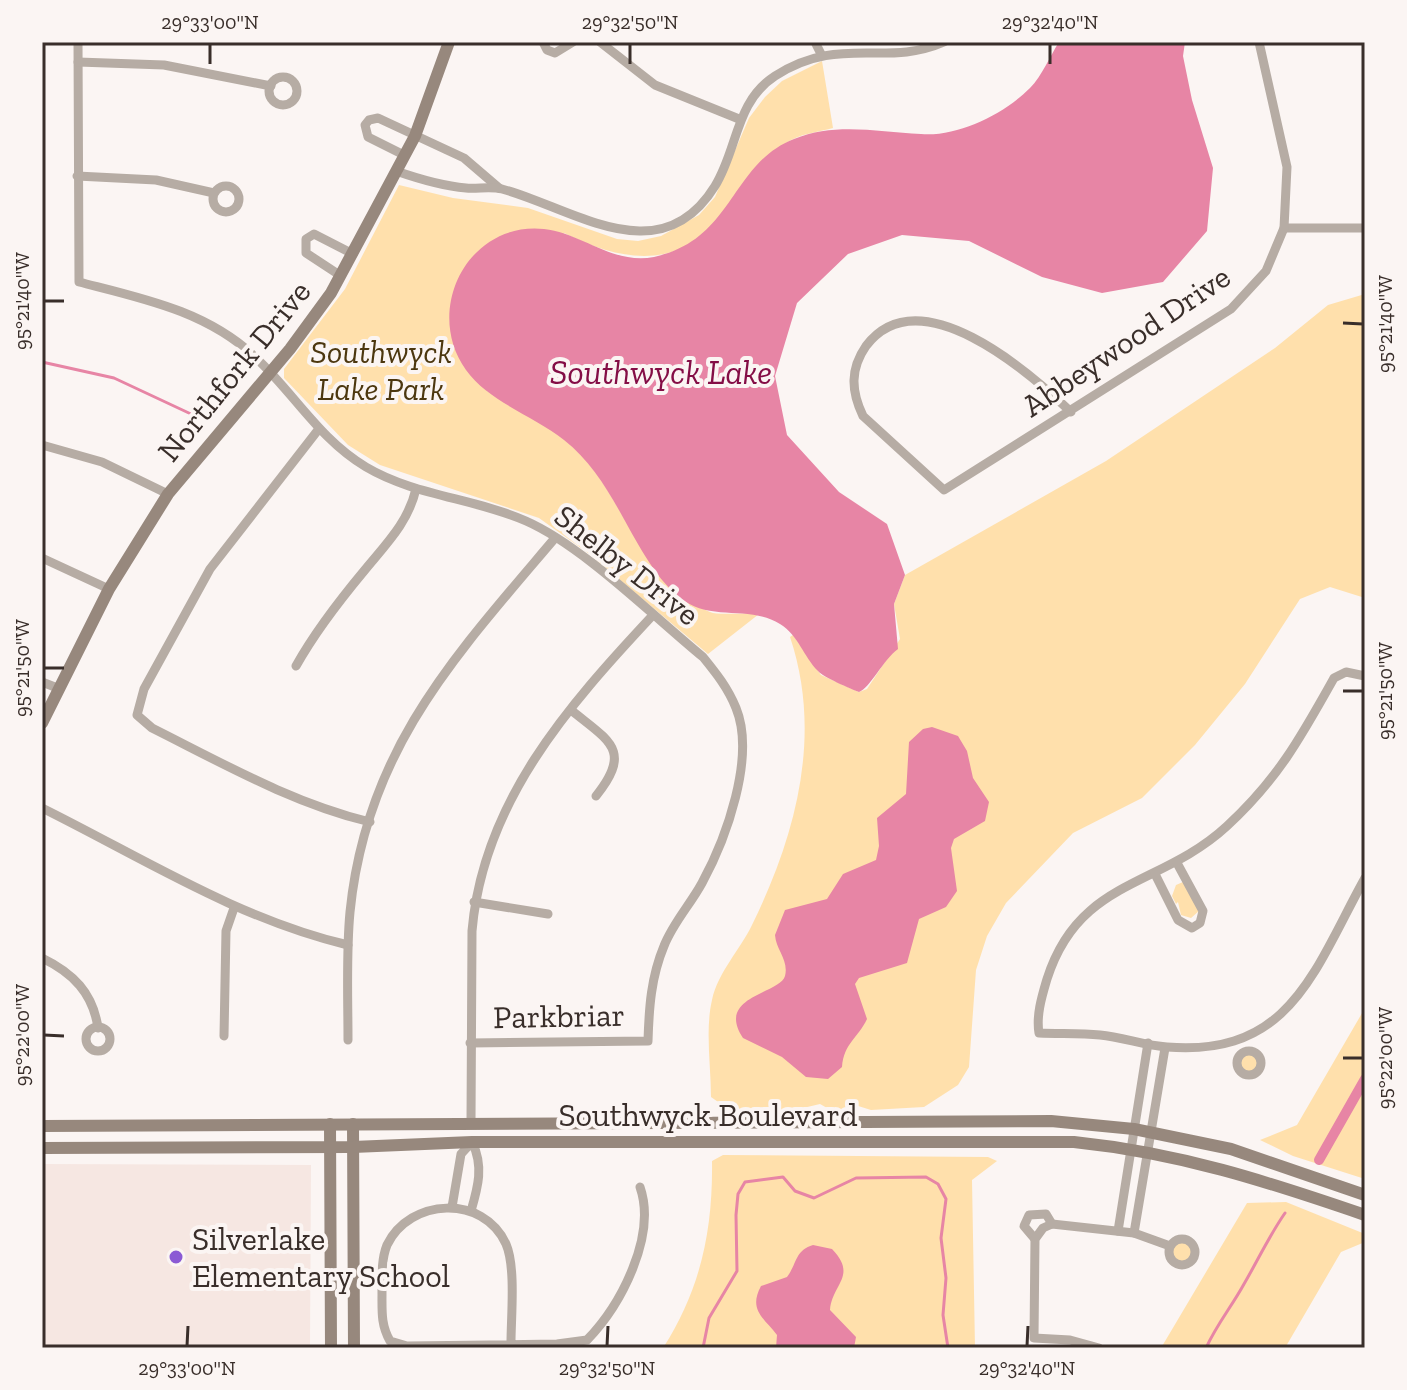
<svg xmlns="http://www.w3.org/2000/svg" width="1407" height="1390" font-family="'Zilla Slab',serif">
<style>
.built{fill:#f6e7e2}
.green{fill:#ffe0ac}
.water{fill:#e785a5}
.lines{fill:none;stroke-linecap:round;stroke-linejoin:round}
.stream{stroke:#e785a5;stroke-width:3}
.canal{stroke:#e785a5;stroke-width:10}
.street{stroke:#b6aca4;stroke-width:9}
.secondary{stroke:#97887d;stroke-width:12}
.ticks{fill:none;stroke:#392e2a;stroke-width:3}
.poi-dot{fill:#8b5ad4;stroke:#fbf5f3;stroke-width:3}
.labels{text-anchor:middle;stroke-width:8;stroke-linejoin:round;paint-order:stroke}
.street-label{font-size:32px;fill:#392e2a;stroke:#fbf5f3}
.park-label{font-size:32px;font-style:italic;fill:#4c370f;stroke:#fbf5f3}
.poi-label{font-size:32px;fill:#392e2a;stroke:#fbf5f3;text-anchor:start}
.water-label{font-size:34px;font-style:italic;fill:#840e46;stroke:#fbf5f3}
.neatline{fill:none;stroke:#392e2a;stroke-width:3}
.ticks-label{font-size:20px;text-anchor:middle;fill:#392e2a}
</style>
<rect width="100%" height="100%" fill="#fbf5f3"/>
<path class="built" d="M42,1164L311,1165L310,1348H42Z"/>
<g class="green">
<path d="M822,61L833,128C818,132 799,134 786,143C760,159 745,183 729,207C684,271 626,264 564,233L487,391C521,410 557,428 583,457C628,506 644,586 710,612C719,616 746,612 759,614L708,654L588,553L539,518L380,465L348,445L284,378V369L345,289L399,185L453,198L528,208L617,239L638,241L661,236L699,215L715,197L749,118L765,97L782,81Z"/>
<path d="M1365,294V598L1330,587L1300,599L1245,684L1195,745L1142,798L1073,833L1006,903L987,936L976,970L969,1067L958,1085L924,1107L871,1110L855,1105L836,1113L820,1104L782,1113L731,1111L711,1097C711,1066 705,1030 712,1000C718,972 740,950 752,925C796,835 823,735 790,637L793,635L821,675L859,692L867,689L900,639L894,604L905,575L1106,461L1275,348L1328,305Z"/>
<path d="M1183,882L1199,911L1191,918L1181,915L1178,902L1176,904L1172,896L1176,885Z"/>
<path d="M1365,1008V1179L1293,1156L1260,1140L1297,1125Z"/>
<circle cx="1248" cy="1063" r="11"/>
<path d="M723,1155L988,1157L997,1161L972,1180L975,1348H663C701,1289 713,1229 712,1161Z"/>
<path d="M1286,1202L1365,1234V1242L1341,1252L1285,1348H1161L1247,1203Z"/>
<circle cx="1183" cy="1252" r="11"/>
</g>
<g class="water">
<path d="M1059,42H1185L1183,56L1192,100L1213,168L1207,231L1163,282L1102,293L1042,277L969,241L902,235L848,254L797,303L775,376L787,435L839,492L887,524L905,575L894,604L898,649C883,660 870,688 859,692C851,689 823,677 818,671C803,656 799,636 780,624C747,604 710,623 679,597C633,559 618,482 564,440C534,416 489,402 466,370C423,310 468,221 544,229C582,233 613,265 654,257C734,240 730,164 794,139C836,122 877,132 921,134C958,137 1004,114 1030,88C1042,76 1050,56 1059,42Z"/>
<path d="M932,727L958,736L967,751L973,778L989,802L985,821L954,839L951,848L957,891L946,907L919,919L907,963L859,978L855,984L867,1019C858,1038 844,1043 842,1067L828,1079L806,1077L782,1057L743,1038C715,996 780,994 785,976C789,960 776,950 775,935L785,910L827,899L843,874L876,860L879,846L877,818L906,794L909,742L923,729Z"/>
<path d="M813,1245L832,1249C858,1276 832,1284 830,1310L856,1337L854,1348H776L777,1335C764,1318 748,1310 761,1286L787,1277C797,1264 795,1250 813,1245Z"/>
</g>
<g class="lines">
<g class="stream">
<path d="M42,362L114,378L191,414"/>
<path d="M703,1348L709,1318L737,1271L736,1215L738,1194L745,1182L783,1177L795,1191L814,1198L856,1178L926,1177L938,1184L946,1199L941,1238L946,1278L943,1315L948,1348"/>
<path d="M1206,1348C1217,1324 1232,1306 1244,1284C1258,1260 1269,1236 1285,1213"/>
</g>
<path class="canal" d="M1319,1160L1365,1079"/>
<g class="street">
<path d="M78,42L79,282C141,298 207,311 255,357C294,393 319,439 366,467C415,496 474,498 526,521C583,546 654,617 703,657C716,673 728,688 736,708C756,757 726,839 702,883C690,905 673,923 664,946C651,977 649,1008 648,1041L470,1043"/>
<path d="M543,42L547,50L555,53L573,42"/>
<path d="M600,42L655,85L739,119"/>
<path d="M815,42L821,54"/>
<path d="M78,62L164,65L271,86"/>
<circle cx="283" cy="91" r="14"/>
<path d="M404,155L368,137L365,125L369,120L378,118L464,158L499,188"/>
<path d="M396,171C419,179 442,186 466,188C478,189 491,186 502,189C573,208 660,275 715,186C738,149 735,102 775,76C840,34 885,68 944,42"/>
<path d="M77,176L156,180L214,193"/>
<circle cx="226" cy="199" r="13"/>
<path d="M1284,228H1365"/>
<path d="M341,276L306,253V239L314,234L353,254"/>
<path d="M1071,412C1028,371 919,276 866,346C850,369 851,391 863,416L944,490L1231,309L1266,271L1284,228L1287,167L1259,42"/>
<path d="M318,430L210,569L144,689L137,715L152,728C224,764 292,803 370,822"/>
<path d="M42,445L102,462L168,494"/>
<path d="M42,558L109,589"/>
<path d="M296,666C315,632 339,601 364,571C386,544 408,523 416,489"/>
<path d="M1365,676L1346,672L1334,678C1301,737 1278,779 1227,826C1160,888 1079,878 1047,979C1042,996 1036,1015 1039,1033C1059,1034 1080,1033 1100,1035C1123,1037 1145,1046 1167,1047C1291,1057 1314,970 1365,878"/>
<path d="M42,682L60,689"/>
<path d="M571,710C609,741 633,750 596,796"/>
<path d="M42,808C143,858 238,919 348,945"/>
<path d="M1155,874L1178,920L1192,928L1200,923L1203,911L1177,863"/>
<path d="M474,902L548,914"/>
<path d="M42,958C73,973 93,993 98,1028"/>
<circle cx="98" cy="1039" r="12"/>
<path d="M224,1036L226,931L234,908"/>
<path d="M348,1040C348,998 346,954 350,912C366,750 455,656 555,538"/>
<circle cx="1249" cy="1063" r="12"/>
<path d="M471,1122L472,931C483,802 568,706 653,615"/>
<path d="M452,1207L461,1154L472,1142C484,1166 478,1187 471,1211"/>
<path d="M1118,1231L1148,1043"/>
<path d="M1134,1233L1165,1048"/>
<circle cx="1182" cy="1252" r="13"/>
<path d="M1035,1239L1024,1226L1029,1215L1046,1214L1052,1224"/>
<path d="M511,1342C511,1317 516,1267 506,1244C483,1194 410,1198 387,1245C381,1260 382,1278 382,1294C382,1312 381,1325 390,1341L407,1346L557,1344L587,1340C621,1305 657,1236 640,1187"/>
<path d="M1099,1348L1070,1340L1034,1338L1035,1239L1043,1228L1052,1224L1134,1233L1170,1246"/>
</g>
<g class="secondary">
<path d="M42,723L109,589L168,494L290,349L331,293L415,136L449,42"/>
<path d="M330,1124L331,1348"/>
<path d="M353,1124L354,1348"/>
<path d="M42,1126L1051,1121L1134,1129L1231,1149L1365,1195"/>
<path d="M42,1148L353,1147L472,1142H1074C1180,1153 1266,1181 1365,1215"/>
</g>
</g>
<path class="ticks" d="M210,64V44M630,64V44M1050,64V44M44,301H64M1343,323L1363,324M44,668H64M1343,691H1363M44,1035L64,1036M1343,1058H1363M187,1346L188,1326M607,1346L608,1326M1027,1346L1028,1326"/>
<circle class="poi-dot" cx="176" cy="1257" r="8"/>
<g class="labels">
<g class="street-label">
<text transform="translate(1126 341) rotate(-34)" y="11">Abbeywood Drive</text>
<text transform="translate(234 371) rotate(-51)" y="11">Northfork Drive</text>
<text transform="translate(627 565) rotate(38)" y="11">Shelby Drive</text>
<text transform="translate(559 1016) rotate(-1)" y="11">Parkbriar</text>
<text x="708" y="1126">Southwyck Boulevard</text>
</g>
<g class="park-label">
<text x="381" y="363">Southwyck<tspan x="381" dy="37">Lake Park</tspan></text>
</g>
<g class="poi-label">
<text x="192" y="1250">Silverlake<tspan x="192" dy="37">Elementary School</tspan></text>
</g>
<g class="water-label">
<text x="661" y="384">Southwyck Lake</text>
</g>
</g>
<rect width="1407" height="1390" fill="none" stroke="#fbf5f3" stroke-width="88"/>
<rect x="44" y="44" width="1319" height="1302" class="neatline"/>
<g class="ticks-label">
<text x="210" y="29">29°33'00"N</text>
<text x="630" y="29">29°32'50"N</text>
<text x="1050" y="29">29°32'40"N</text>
<text transform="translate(22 301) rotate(-90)" y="7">95°21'40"W</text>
<text transform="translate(1385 324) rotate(-90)" y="7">95°21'40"W</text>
<text transform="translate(22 668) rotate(-90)" y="7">95°21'50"W</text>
<text transform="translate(1385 691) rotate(-90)" y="7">95°21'50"W</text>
<text transform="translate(22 1035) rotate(-90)" y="7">95°22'00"W</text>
<text transform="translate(1385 1058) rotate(-90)" y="7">95°22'00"W</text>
<text x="187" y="1375">29°33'00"N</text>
<text x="607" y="1375">29°32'50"N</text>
<text x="1027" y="1375">29°32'40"N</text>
</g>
</svg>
